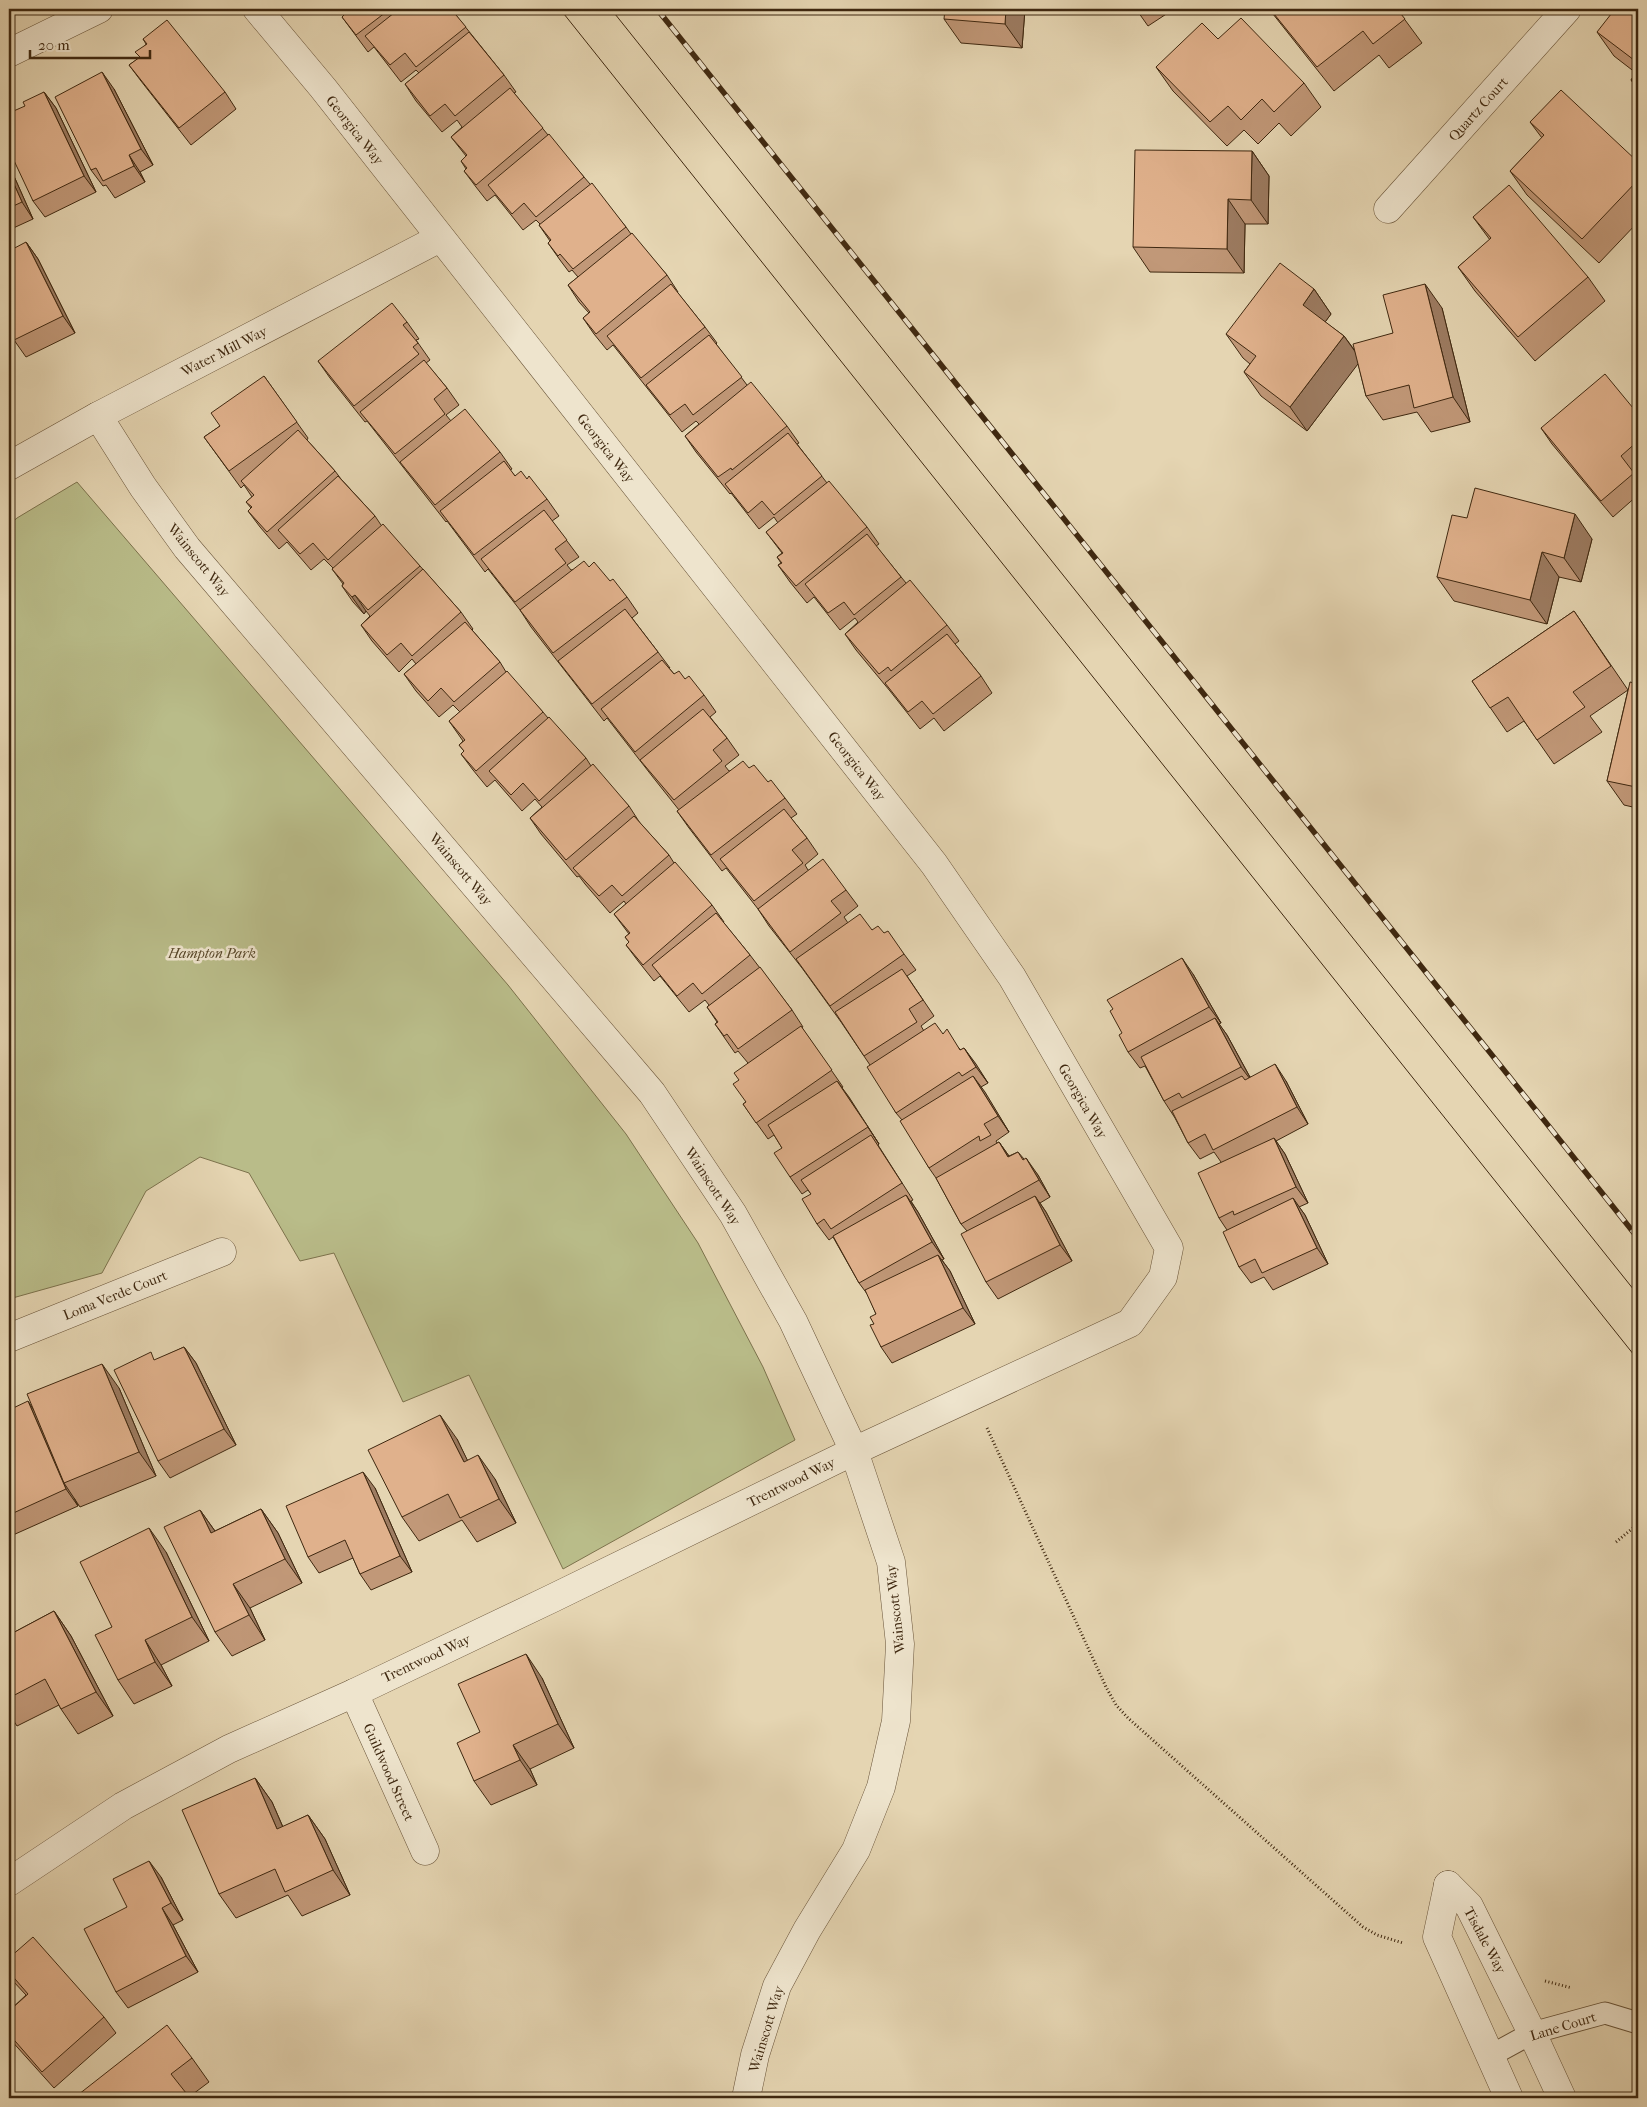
<svg xmlns="http://www.w3.org/2000/svg" width="1647" height="2107" font-family="'IM FELL French Canon',serif">
<style>
.green{fill:#b9bc89;stroke:#7c724c}
.lines{fill:none;stroke-linecap:round;stroke-linejoin:round}
.lane-casing{stroke:#685338;stroke-width:23}
.street-casing{stroke:#685338;stroke-width:29}
.path{stroke:#3f2810;stroke-width:3;stroke-dasharray:1 2.5;stroke-linecap:butt}
.lane{stroke:#eee4cd;stroke-width:21}
.street{stroke:#eee4cd;stroke-width:28}
.tram{stroke:#3f2810;stroke-width:1}
.rail-casing{stroke:#3f2810;stroke-width:5.5}
.rail{stroke:#eee4cd;stroke-width:4;stroke-dasharray:11;stroke-linecap:butt}
.wall{fill:#c19878;stroke:#3f2810}
.shaded-wall{fill:#9d7c62;stroke:#3f2810}
.building{fill:#e0b18c;stroke:#3f2810}
.labels{text-anchor:middle;stroke-width:5;stroke-linejoin:round;paint-order:stroke}
.street-label{font-size:14px;fill:#3f2810;stroke:#eee4cd}
.park-label{font-size:14px;font-style:italic;fill:#574628;stroke:#eee4cd}
</style>
<rect width="100%" height="100%" fill="#e5d5b2"/>
<filter id="stains"><feTurbulence type="fractalNoise" baseFrequency=".004" numOctaves="4"/><feColorMatrix values="0 0 0 0 .2 0 0 0 0 .09 0 0 0 0 .02 0 0 0 .5 -.17"/></filter>
<radialGradient id="worn" r=".72"><stop offset=".6" stop-color="#630" stop-opacity="0"/><stop offset="1" stop-color="#630" stop-opacity=".3"/></radialGradient>
<path class="green" d="M77,482L508,985L626,1134L698,1243L763,1367L795,1440L563,1569L469,1375L403,1402L334,1253L300,1261L249,1173L200,1157L146,1191L102,1273L9,1299V525L17,518Z"/>
<g class="lines">
<g class="lane-casing">
<path id="lane" d="M1490,2056L1532,2033L1605,2013L1638,2023"/>
</g>
<g class="street-casing">
<g id="street">
<path d="M9,53L99,9"/>
<path d="M1388,209L1567,9"/>
<path d="M98,416L143,487L187,548L652,1093L733,1214L793,1321L854,1451L891,1562L900,1644L896,1721L881,1787L856,1850L807,1930L777,1986L755,2055L746,2098"/>
<path d="M9,466L98,416L440,238"/>
<path d="M9,1338L222,1252"/>
<path d="M354,1693L425,1851"/>
<path d="M9,1882L123,1806L229,1749L354,1693L553,1598L854,1451L1130,1323L1163,1277L1169,1248L1012,977L934,864L323,88L257,9"/>
<path d="M1448,1885L1469,1906L1532,2033L1562,2098"/>
<path d="M1448,1885L1437,1937L1509,2098"/>
</g>
</g>
<g class="path">
<path d="M987,1428L1106,1687L1116,1705L1128,1718L1363,1927L1377,1935L1403,1943"/>
<path d="M1616,1542L1638,1524"/>
<path d="M1545,1981L1572,1988"/>
</g>
<use href="#lane" class="lane"/>
<use href="#street" class="street"/>
<g class="tram">
<path d="M560,9L1638,1360"/>
<path d="M611,9L1638,1295"/>
</g>
<g class="rail-casing">
<path id="rail" d="M657,9L1638,1238"/>
</g>
<use href="#rail" class="rail"/>
</g>
<g class="wall">
<path d="M339,9H451L504,75L516,92L514,93L548,135L590,184L626,227L631,234L667,275L678,292H677L705,327L717,343L716,344L747,385L787,426L799,443L797,444L827,483L867,527L879,544L876,546L906,583L947,625L959,641L955,644L981,676L992,693L944,731L934,718L920,729L890,691L856,650L845,634L858,622L855,618L840,630L814,597L807,603L790,582L778,565L781,563L777,557L782,553L766,532L778,523L774,517L759,529L731,493L730,494L696,452L685,436L699,424L696,421L682,432L613,345L607,350L594,334L583,318L589,313L579,302L568,285L578,277L572,270L569,272L560,260L548,243L550,241L539,225L540,224L536,220L523,230L495,195L487,201L476,187L464,171L466,169L461,161L466,156L451,137L462,127L457,120L442,132L416,101L405,84L419,73L416,70L401,82L374,47L368,52L342,17L344,16Z"/>
<path d="M1025,9L1022,48L961,43L944,19Z"/>
<path d="M1042,9H1059V10Z"/>
<path d="M1136,9H1174L1148,26Z"/>
<path d="M1269,9H1397L1422,43L1389,68L1379,55L1334,91Z"/>
<path d="M1638,9V91L1631,80L1636,73L1614,56L1597,32Z"/>
<path d="M143,39L225,92L236,109L191,145L141,81L129,65L139,58L146,44Z"/>
<path d="M1218,39L1304,83L1321,107L1291,136L1279,123L1258,144L1244,130L1227,146L1173,91L1156,67Z"/>
<path d="M114,89L153,165L140,172L145,182L115,198L106,185L103,186L91,170Z"/>
<path d="M44,92L56,108L96,192L45,217L33,201L25,106Z"/>
<path d="M1530,122L1638,162V222L1599,263L1527,195L1510,171L1542,138Z"/>
<path d="M1252,151L1269,176L1268,224H1245L1244,273L1150,272L1133,247Z"/>
<path d="M9,165L33,219L9,230Z"/>
<path d="M1473,217L1588,277L1605,301L1535,361L1475,291L1458,267L1490,240Z"/>
<path d="M26,242L38,259L75,333L26,357L14,340Z"/>
<path d="M1314,289L1331,314L1325,322L1344,336L1356,352L1442,308L1470,422L1431,432L1417,412L1383,420L1366,396L1358,363L1307,431L1261,396L1244,372L1250,364L1243,358L1226,334Z"/>
<path d="M407,322L419,339L416,340L430,360L426,363L447,388L459,405L446,415L451,421L500,452L512,469L510,470L515,476L527,479L547,499L559,516L552,521L579,557L567,565L571,570L589,567L610,581L627,597L638,613L632,618L658,652L670,668H669L674,674L685,679L704,695L716,712L710,717L727,738L739,755L725,766L729,771L749,768L768,782L785,798L797,814L791,818L807,838L818,854L805,865L808,870L846,890L858,906L844,917L848,923L884,933L904,954L916,970L907,976L934,1016L921,1026L924,1031L943,1034L961,1050L964,1048L988,1083L981,1087L1009,1132L996,1141L997,1143L999,1142L1009,1156L1018,1152L1024,1159L1038,1175L1050,1197L1040,1203L1046,1212L1072,1261L998,1299L986,1282L967,1231L961,1224L936,1178L929,1168L902,1120L896,1113L870,1065L841,1022L802,968L769,926L758,909L726,868L722,871L689,828L677,811L679,810L652,776L607,718L604,721L531,627L520,610L488,569L485,572L447,521L446,522L367,421L365,422L330,378L318,361Z"/>
<path d="M264,376L308,438L307,440L335,471L341,479L375,516L381,525L420,566L461,612L473,629L472,630L500,662L506,672L543,712L548,718L586,758L591,766L629,806L640,823L669,855L674,863L712,905L724,922H723L750,955L792,1010L803,1027L802,1028L843,1087L842,1088L879,1144L878,1145L913,1200L911,1201L918,1212L944,1259L942,1260L950,1271L975,1324L892,1363L881,1347L874,1324L876,1314L868,1295L859,1283L833,1237L829,1240L817,1224L811,1194L808,1190L802,1194L790,1177L782,1148L774,1135L768,1139L743,1104L746,1102L739,1080L748,1063L738,1051L735,1053L715,1024L717,1022L707,1007L709,1005L705,1000L689,1012L660,976L654,981L638,961L626,945L629,942L625,937L629,934L614,914L626,904L624,901L610,913L585,884L579,876L577,877L541,834L530,818L542,807L535,799L522,811L501,787L495,780L487,787L473,770L461,754L464,751L459,745L463,741L449,721L460,712L453,705L439,717L416,691L404,674L416,664L412,659L399,672L372,641L361,625L370,616L366,611L364,614L353,602L342,586L343,584L332,569L333,568L324,559L311,570L287,542L279,549L260,527L248,511L251,508L246,502L252,497L244,485L241,488L204,437L220,426Z"/>
<path d="M1638,414V468L1633,472L1638,479V495L1613,517L1552,444L1541,428Z"/>
<path d="M1467,518L1592,539L1581,582L1559,577L1547,624L1454,601L1437,577Z"/>
<path d="M1574,611L1628,690L1638,684V810L1637,808L1624,805L1607,781L1628,690L1590,716L1602,732L1554,764L1524,721L1507,732L1472,681Z"/>
<path d="M1193,974L1221,1023L1219,1024L1227,1035L1250,1077L1286,1081L1308,1124L1276,1141L1285,1154L1308,1203L1299,1207L1305,1215L1328,1264L1273,1290L1264,1277L1251,1283L1239,1267L1227,1230L1219,1218L1221,1162L1214,1152L1200,1159L1188,1143L1175,1118L1164,1101L1145,1066L1140,1068L1128,1052Z"/>
<path d="M184,1347L196,1363L236,1445L170,1478L158,1461L156,1360Z"/>
<path d="M119,1388L156,1476L80,1507L74,1498L78,1506L13,1535L9,1529V1410L34,1409Z"/>
<path d="M457,1439L467,1460L495,1479L516,1523L477,1542L462,1520L419,1541L402,1517Z"/>
<path d="M375,1488L412,1572L371,1590L360,1574L353,1558L319,1573L308,1557Z"/>
<path d="M261,1509L278,1533L302,1583L250,1608L265,1640L232,1656L215,1632L200,1510L215,1531Z"/>
<path d="M166,1552L209,1641L161,1665L172,1686L134,1704L118,1680L112,1627Z"/>
<path d="M54,1611L71,1636L113,1716L78,1734L61,1709L59,1705L17,1726L9,1714V1635Z"/>
<path d="M542,1678L574,1748L530,1769L537,1785L491,1805L474,1781L480,1732Z"/>
<path d="M9,1743L12,1747L9,1750Z"/>
<path d="M255,1778L272,1802L283,1827L308,1815L325,1839L350,1895L302,1916L288,1895L236,1918L219,1894Z"/>
<path d="M161,1877L183,1920L173,1925L198,1972L128,2008L116,1992L127,1907Z"/>
<path d="M9,1958L104,2017L116,2033L54,2088L9,2038V2011L26,1995L13,1981L9,1975Z"/>
<path d="M192,2058L209,2082L189,2097L74,2098Z"/>
</g>
<g class="shaded-wall">
<path d="M1006,9H1025L1022,48L1005,24Z"/>
<path d="M102,72L114,89L153,165L141,149Z"/>
<path d="M44,92L56,108L96,192L84,176Z"/>
<path d="M1252,151L1269,176L1268,224L1251,200Z"/>
<path d="M129,155L140,172L145,182L134,166Z"/>
<path d="M9,165L33,219L22,202L9,173Z"/>
<path d="M1228,199L1245,224L1244,273L1227,249Z"/>
<path d="M26,242L38,259L75,333L63,316Z"/>
<path d="M1425,284L1442,308L1470,422L1453,397Z"/>
<path d="M1314,289L1331,314L1320,329L1303,305Z"/>
<path d="M1344,336L1361,360L1307,431L1290,407Z"/>
<path d="M1575,514L1592,539L1581,582L1564,558Z"/>
<path d="M1542,552L1559,577L1547,624L1530,600Z"/>
<path d="M355,595L366,611L364,614L352,597Z"/>
<path d="M1182,958L1193,974L1221,1023L1209,1007Z"/>
<path d="M1215,1018L1227,1035L1253,1083L1241,1067Z"/>
<path d="M964,1048L976,1064L988,1083L976,1067Z"/>
<path d="M1275,1064L1286,1081L1308,1124L1297,1107Z"/>
<path d="M973,1076L985,1092L1009,1132L998,1116Z"/>
<path d="M837,1081L849,1097L879,1144L868,1127Z"/>
<path d="M1274,1138L1285,1154L1308,1203L1296,1187Z"/>
<path d="M999,1142L1011,1159L1008,1157Z"/>
<path d="M1026,1158L1038,1175L1050,1197L1039,1180Z"/>
<path d="M906,1195L918,1212L944,1259L932,1242Z"/>
<path d="M1035,1196L1046,1212L1072,1261L1060,1245Z"/>
<path d="M1293,1198L1305,1215L1328,1264L1317,1248Z"/>
<path d="M938,1255L950,1271L975,1324L963,1308Z"/>
<path d="M184,1347L196,1363L236,1445L224,1429Z"/>
<path d="M102,1364L119,1388L156,1476L139,1452Z"/>
<path d="M28,1401L39,1418L64,1483L74,1498L78,1506L66,1489Z"/>
<path d="M440,1415L457,1439L480,1486L464,1462Z"/>
<path d="M478,1455L495,1479L516,1523L499,1499Z"/>
<path d="M363,1472L375,1488L412,1572L400,1556Z"/>
<path d="M261,1509L278,1533L302,1583L285,1559Z"/>
<path d="M200,1510L217,1534L211,1533Z"/>
<path d="M149,1528L166,1552L209,1641L192,1617Z"/>
<path d="M233,1584L250,1608L265,1640L249,1615Z"/>
<path d="M54,1611L71,1636L113,1716L96,1692Z"/>
<path d="M145,1640L161,1665L172,1686L155,1662Z"/>
<path d="M526,1654L542,1678L574,1748L558,1724Z"/>
<path d="M513,1745L530,1769L537,1785L520,1760Z"/>
<path d="M255,1778L272,1802L294,1853L277,1829Z"/>
<path d="M308,1815L325,1839L350,1895L333,1870Z"/>
<path d="M149,1861L161,1877L183,1920L171,1903Z"/>
<path d="M162,1908L173,1925L198,1972L186,1956Z"/>
</g>
<g class="building">
<path d="M339,9H390L356,35L342,17L344,15Z"/>
<path d="M399,9H451L466,27L416,67L405,53L390,65L365,36Z"/>
<path d="M945,9H1006L1005,24L944,19Z"/>
<path d="M1270,9H1397L1405,19L1373,44L1363,31L1317,67Z"/>
<path d="M1615,9H1638V63L1597,32Z"/>
<path d="M1241,18L1304,83L1274,112L1262,99L1241,120L1228,106L1210,122L1156,67L1202,23L1218,39Z"/>
<path d="M167,20L225,92L179,128L129,65L140,57L135,52L147,44L143,39Z"/>
<path d="M469,32L504,75L455,116L445,104L430,116L405,84Z"/>
<path d="M1638,70V86L1631,80Z"/>
<path d="M102,72L141,149L129,155L134,166L103,181L96,168L91,170L55,97Z"/>
<path d="M510,88L543,128L476,185L464,171L467,168L461,161L467,155L451,137Z"/>
<path d="M1561,90L1638,162V180L1582,239L1510,171L1544,135L1530,122Z"/>
<path d="M44,92L84,176L33,201L9,150V113L25,106L23,102Z"/>
<path d="M549,134L584,177L536,217L524,203L512,214L488,185Z"/>
<path d="M1135,150L1252,151L1251,200L1228,199L1227,249L1133,247Z"/>
<path d="M9,173L22,202L9,208Z"/>
<path d="M592,183L626,227L573,269L560,254L558,256L548,243L551,240L539,225Z"/>
<path d="M1509,185L1588,277L1518,337L1458,267L1491,238L1473,217Z"/>
<path d="M632,233L667,275L596,334L583,318L590,312L568,285Z"/>
<path d="M26,242L63,316L14,340L9,329V251Z"/>
<path d="M1280,263L1314,289L1303,305L1344,336L1290,407L1244,372L1256,356L1226,334Z"/>
<path d="M671,284L705,327L641,378L607,336Z"/>
<path d="M1425,284L1453,397L1414,408L1409,385L1366,396L1353,344L1393,333L1383,295Z"/>
<path d="M392,303L407,322L403,325L418,343L413,347L419,354L354,406L318,361Z"/>
<path d="M709,335L742,377L693,415L685,404L670,415L646,385Z"/>
<path d="M424,360L447,388L434,399L445,414L395,454L360,412Z"/>
<path d="M1605,374L1638,414V441L1621,456L1634,473L1601,501L1541,428Z"/>
<path d="M264,376L297,422L229,471L204,437L220,426L211,413Z"/>
<path d="M751,382L787,426L732,470L731,468L718,477L685,436Z"/>
<path d="M465,409L500,452L435,505L400,462Z"/>
<path d="M298,430L335,471L267,532L248,511L252,507L246,502L254,495L241,481Z"/>
<path d="M788,433L822,476L774,515L762,501L748,513L725,484Z"/>
<path d="M504,461L515,476L521,471L527,479L529,476L547,499L474,555L440,511Z"/>
<path d="M338,476L375,516L328,560L313,543L300,554L278,530Z"/>
<path d="M829,481L867,527L796,586L778,565L782,563L777,557L783,553L766,532Z"/>
<path d="M1475,488L1575,514L1564,558L1542,552L1530,600L1437,577L1452,515L1467,518Z"/>
<path d="M544,510L567,540L555,549L566,563L515,602L481,559Z"/>
<path d="M383,524L420,566L368,610L355,595L352,597L342,586L344,583L332,569Z"/>
<path d="M867,534L901,577L854,615L844,602L828,613L805,584Z"/>
<path d="M584,561L589,567L594,562L610,581L613,579L627,597L553,653L520,610Z"/>
<path d="M423,569L461,612L412,656L401,643L387,655L361,625Z"/>
<path d="M910,580L947,625L891,671L888,667L879,674L845,634Z"/>
<path d="M625,609L658,652L592,704L558,661Z"/>
<path d="M1574,611L1611,666L1573,692L1585,707L1537,740L1508,697L1490,708L1472,681Z"/>
<path d="M465,622L500,662L454,702L441,688L428,701L404,674Z"/>
<path d="M947,634L981,676L933,714L922,701L908,712L885,683Z"/>
<path d="M662,660L674,674L679,671L685,679L689,676L704,695L635,752L601,709Z"/>
<path d="M507,671L543,712L476,771L461,754L464,751L459,745L465,740L449,721Z"/>
<path d="M1630,682L1638,684V803L1633,802L1636,787L1607,781Z"/>
<path d="M703,709L727,738L713,750L722,761L674,800L640,760Z"/>
<path d="M549,717L586,758L539,801L523,783L511,795L489,771Z"/>
<path d="M743,761L749,768L754,765L768,782L771,780L785,798L711,855L677,811Z"/>
<path d="M593,764L629,806L566,860L530,818Z"/>
<path d="M784,809L807,838L792,850L803,863L754,901L720,859Z"/>
<path d="M634,816L669,855L622,896L612,885L599,896L573,868Z"/>
<path d="M823,859L846,890L831,901L841,913L790,952L758,909Z"/>
<path d="M675,862L712,905L643,965L626,945L629,942L625,937L630,933L614,914Z"/>
<path d="M716,913L750,955L702,994L693,983L677,996L652,965Z"/>
<path d="M860,914L872,930L878,926L884,933L888,931L904,954L830,1006L796,959Z"/>
<path d="M1182,958L1209,1007L1128,1052L1119,1035L1122,1033L1110,1011L1113,1009L1107,1000Z"/>
<path d="M760,967L792,1010L738,1049L727,1034L724,1036L715,1024L718,1022L707,1007Z"/>
<path d="M902,969L923,1000L909,1009L917,1022L864,1056L835,1012Z"/>
<path d="M1215,1018L1241,1067L1182,1098L1179,1093L1164,1101L1141,1057Z"/>
<path d="M935,1023L943,1034L947,1029L960,1050L964,1048L976,1067L962,1076L959,1072L896,1113L867,1067Z"/>
<path d="M801,1026L832,1070L756,1123L743,1104L746,1102L733,1084L739,1080L734,1073Z"/>
<path d="M1275,1064L1297,1107L1213,1150L1205,1134L1188,1143L1172,1111L1242,1076L1245,1080Z"/>
<path d="M973,1076L998,1116L984,1124L991,1135L980,1141L979,1136L929,1168L900,1121Z"/>
<path d="M837,1081L868,1127L790,1177L774,1153L782,1148L768,1125Z"/>
<path d="M871,1135L902,1183L831,1229L824,1219L817,1224L802,1199L811,1194L801,1180Z"/>
<path d="M1274,1138L1296,1187L1234,1215L1233,1211L1219,1218L1198,1173Z"/>
<path d="M999,1142L1008,1157L1018,1152L1023,1160L1026,1158L1039,1180L961,1224L936,1178Z"/>
<path d="M906,1195L932,1242L859,1283L833,1236Z"/>
<path d="M1035,1196L1060,1245L986,1282L961,1234Z"/>
<path d="M1293,1198L1317,1248L1262,1273L1255,1259L1239,1267L1223,1232Z"/>
<path d="M938,1255L963,1308L881,1347L870,1325L874,1324L870,1317L876,1314L865,1290Z"/>
<path d="M184,1347L224,1429L158,1461L114,1370L151,1352L154,1360Z"/>
<path d="M102,1364L139,1452L64,1483L27,1394Z"/>
<path d="M28,1401L66,1489L9,1515V1410Z"/>
<path d="M440,1415L464,1462L478,1455L499,1499L460,1518L448,1494L402,1517L368,1450Z"/>
<path d="M363,1472L400,1556L360,1574L345,1540L308,1557L286,1506Z"/>
<path d="M261,1509L285,1559L233,1584L249,1615L215,1632L164,1527L200,1510L211,1533Z"/>
<path d="M149,1528L192,1617L145,1640L155,1662L118,1680L95,1635L112,1627L80,1562Z"/>
<path d="M54,1611L96,1692L61,1709L45,1679L9,1698V1635Z"/>
<path d="M526,1654L558,1724L513,1745L520,1760L474,1781L457,1743L480,1732L458,1684Z"/>
<path d="M255,1778L277,1829L308,1815L333,1870L285,1892L275,1869L219,1894L182,1810Z"/>
<path d="M149,1861L171,1903L162,1908L186,1956L116,1992L84,1929L127,1907L113,1879Z"/>
<path d="M33,1937L104,2017L42,2072L9,2034V2011L28,1994L9,1972V1958Z"/>
<path d="M167,2025L192,2058L171,2074L190,2098H74Z"/>
</g>
<g class="labels">
<g class="street-label">
<text transform="translate(1478 109) rotate(-48)" y="5">Quartz Court</text>
<text transform="translate(355 130) rotate(52)" y="5">Georgica Way</text>
<text transform="translate(224 351) rotate(-27)" y="5">Water Mill Way</text>
<text transform="translate(606 448) rotate(52)" y="5">Georgica Way</text>
<text transform="translate(199 560) rotate(51)" y="5">Wainscott Way</text>
<text transform="translate(857 766) rotate(52)" y="5">Georgica Way</text>
<text transform="translate(461 869) rotate(50)" y="5">Wainscott Way</text>
<text transform="translate(1083 1101) rotate(60)" y="5">Georgica Way</text>
<text transform="translate(713 1186) rotate(57)" y="5">Wainscott Way</text>
<text transform="translate(115 1295) rotate(-22)" y="5">Loma Verde Court</text>
<text transform="translate(791 1482) rotate(-26)" y="5">Trentwood Way</text>
<text transform="translate(895 1609) rotate(-96)" y="5">Wainscott Way</text>
<text transform="translate(426 1658) rotate(-25)" y="5">Trentwood Way</text>
<text transform="translate(389 1772) rotate(66)" y="5">Guildwood Street</text>
<text transform="translate(1485 1940) rotate(62)" y="5">Tisdale Way</text>
<text transform="translate(1563 2026) rotate(-17)" y="5">Lane Court</text>
<text transform="translate(766 2029) rotate(-73)" y="5">Wainscott Way</text>
</g>
<g class="park-label">
<text x="212" y="958">Hampton Park</text>
</g>
</g>
<rect width="1647" height="2107" fill="none" stroke="#e5d5b2" stroke-width="30"/>
<rect x="10" y="10" width="1627" height="2087" fill="none" stroke="#3f2810" stroke-width="2.5"/>
<rect x="15" y="15" width="1617" height="2077" fill="none" stroke="#3f2810"/>
<path d="M30 50v8h120v-8" fill="none" stroke="#3f2810" stroke-width="2.5"/>
<text x="38" y="50" font-size="15" fill="#3f2810" stroke="#eee4cd" stroke-width="4" paint-order="stroke">20 m</text>
<rect width="100%" height="100%" filter="url(#stains)"/>
<rect width="100%" height="100%" fill="url(#worn)"/>
</svg>
